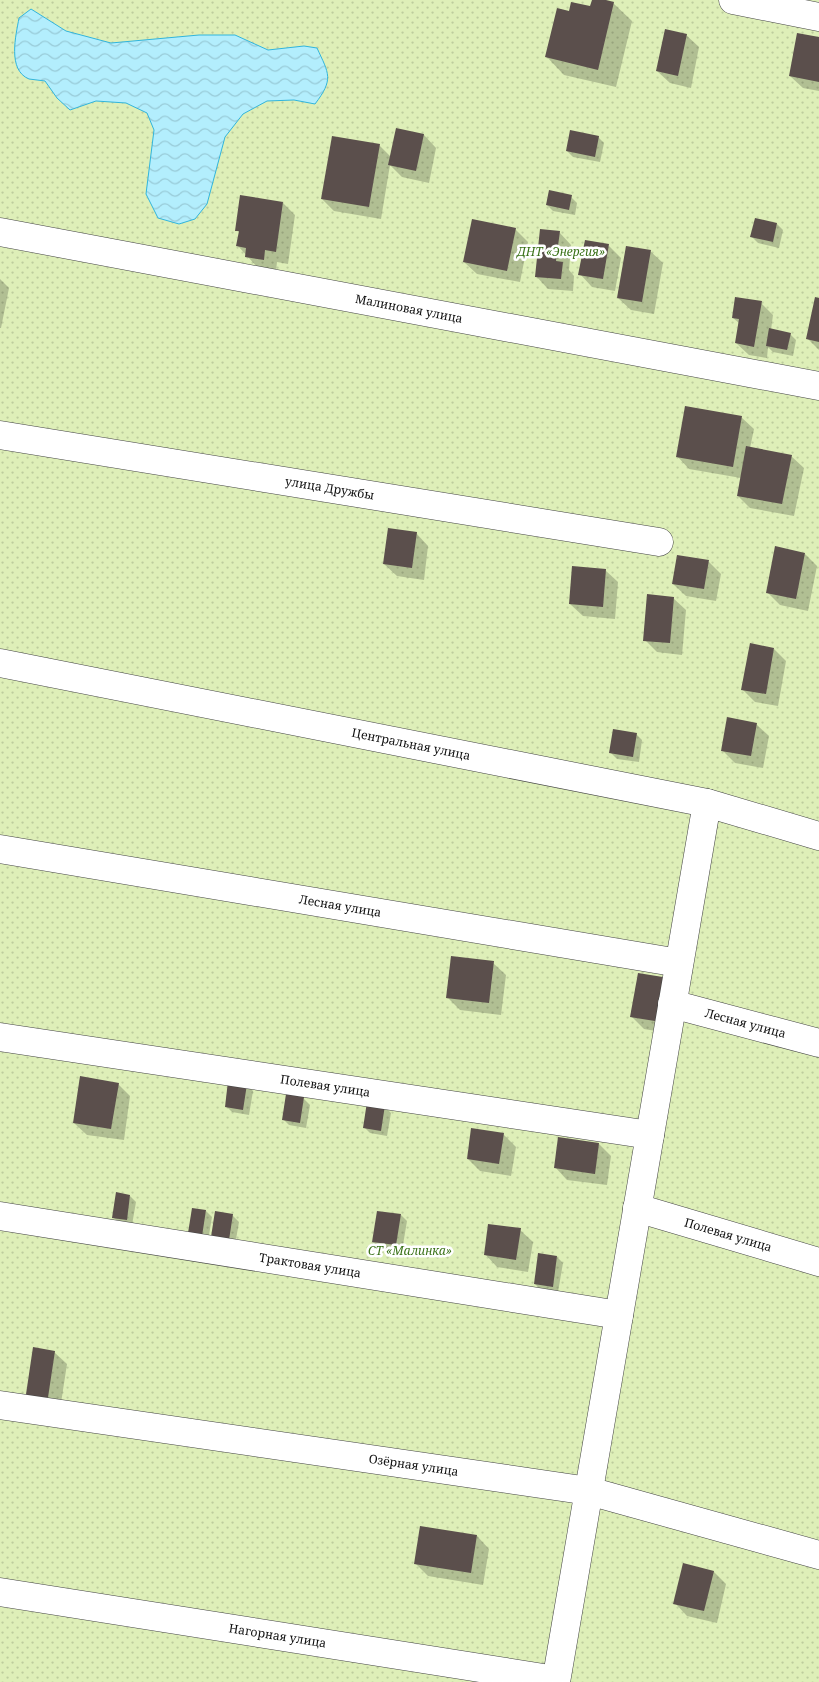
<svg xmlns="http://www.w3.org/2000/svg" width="819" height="1682" font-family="'Noto Serif',serif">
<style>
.garden{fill:url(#garden-dots)}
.water{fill:url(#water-waves);stroke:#31b5dc}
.shadow{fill:#0003}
.building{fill:#5b4f4c}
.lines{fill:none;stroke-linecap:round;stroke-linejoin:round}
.street-casing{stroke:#444;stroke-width:29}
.street{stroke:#fff;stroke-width:28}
.labels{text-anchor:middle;stroke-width:5;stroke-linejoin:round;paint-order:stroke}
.park-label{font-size:12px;font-style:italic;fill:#3a7218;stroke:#fff}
.street-label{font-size:12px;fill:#111;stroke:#fff}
</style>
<defs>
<pattern id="garden-dots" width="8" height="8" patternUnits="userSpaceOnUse" patternTransform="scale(1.25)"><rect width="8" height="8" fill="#deefb8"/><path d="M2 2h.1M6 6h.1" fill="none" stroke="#bdcc9d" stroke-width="1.8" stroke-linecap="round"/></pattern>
<pattern id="water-waves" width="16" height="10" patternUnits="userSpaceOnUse" patternTransform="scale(1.25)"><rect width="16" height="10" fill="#b3eefd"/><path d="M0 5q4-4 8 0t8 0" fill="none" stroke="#99cbd8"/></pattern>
</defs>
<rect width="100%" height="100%" fill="#fffbf5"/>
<rect class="garden" x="0" y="0" width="819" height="1682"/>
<path class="water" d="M31,9L66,31L111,43L199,35H235L268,50L304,46L317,48C329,74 334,79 315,104L294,100L267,101L243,114L225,137L207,204L195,219L179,224L158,218L146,194L154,130L147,113L126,103L96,101L70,110L57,98L45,81C40,80 34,80 29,79C7,70 16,35 19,18Z"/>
<g class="shadow">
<path d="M593,0L613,3L632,21L616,87L564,75L546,56L570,12L591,8Z"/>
<path d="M686,35L699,47L691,88L670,83L657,71Z"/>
<path d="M819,38V91L803,88L790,76Z"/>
<path d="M397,130L424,135L436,148L429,183L402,177L390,165L381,219L334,211L322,199L379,145L391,157Z"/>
<path d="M598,137L604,143L600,162L573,157L567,151Z"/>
<path d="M571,197L577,203L575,215L553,211L547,205Z"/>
<path d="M283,203L295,215L288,264L277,262L276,271L259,269L238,246L240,233L236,230Z"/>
<path d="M777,224L783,230L779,248L758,243L752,237Z"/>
<path d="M515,229L528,242L520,282L477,274L464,262Z"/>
<path d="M559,232L571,245L569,270L574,276L573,291L548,289L536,276Z"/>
<path d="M609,246L621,258L615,291L592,287L580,274Z"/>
<path d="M650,251L663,263L654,314L631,310L618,298Z"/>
<path d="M0,279L9,288L1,328H0Z"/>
<path d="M819,299V350L808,339Z"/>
<path d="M761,303L773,315L771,330L790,334L796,340L793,356L773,352L768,347L767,358L749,355L736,343L739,323L733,318Z"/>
<path d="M741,417L754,429L750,448L791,456L804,468L794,516L750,508L738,496L741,478L689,469L677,456Z"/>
<path d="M416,533L428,546L424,580L397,576L384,564Z"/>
<path d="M805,554L817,566L808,611L780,605L767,592Z"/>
<path d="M678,556L709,562L721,574L716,601L686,596L673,584Z"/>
<path d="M605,570L618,582L615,619L583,616L570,604Z"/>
<path d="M673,598L686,610L682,655L657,652L645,640Z"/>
<path d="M774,649L786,661L778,706L755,702L742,689Z"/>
<path d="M756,724L769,736L763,768L735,763L722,750Z"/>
<path d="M636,734L642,740L639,762L617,759L611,753Z"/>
<path d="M493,963L506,975L501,1015L460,1010L447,997Z"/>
<path d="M668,979L673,1034L644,1029L632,1017Z"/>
<path d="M118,1084L130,1096L124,1140L87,1135L74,1123Z"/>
<path d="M247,1085L253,1091L249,1115L232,1112L226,1106Z"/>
<path d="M304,1099L310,1105L306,1128L289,1125L283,1119Z"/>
<path d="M385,1107L391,1113L387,1136L370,1133L364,1127Z"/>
<path d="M503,1134L516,1147L511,1176L480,1171L468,1159Z"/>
<path d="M599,1144L611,1156L607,1185L567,1180L555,1167Z"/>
<path d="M130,1196L136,1202L132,1225L119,1223L113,1217Z"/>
<path d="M206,1211L212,1217L208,1241L195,1239Z"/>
<path d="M216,1213L233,1216L239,1222L235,1245L218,1242Z"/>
<path d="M401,1215L407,1221L402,1251L379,1248L373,1242Z"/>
<path d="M520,1230L533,1242L528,1272L497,1267L485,1254Z"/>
<path d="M557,1257L563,1263L558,1292L541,1290L535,1284Z"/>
<path d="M54,1352L67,1364L59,1416L26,1400Z"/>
<path d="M421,1527L477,1536L489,1549L483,1585L428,1576L415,1563Z"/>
<path d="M684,1565L714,1572L726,1584L717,1623L687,1616L675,1603Z"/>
</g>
<g class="building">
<path d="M592,0H606L614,2L598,70L545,57L557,8L569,11L571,2L590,6Z"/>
<path d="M665,29L687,34L678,76L656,71Z"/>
<path d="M797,33L819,37V82L789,76Z"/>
<path d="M396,128L424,134L416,171L388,165Z"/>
<path d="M570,130L599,136L595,157L566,151Z"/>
<path d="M332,136L380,144L369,207L321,199Z"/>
<path d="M549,190L572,195L569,210L546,205Z"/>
<path d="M240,195L283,202L276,252L265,250L264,260L245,257L246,248L236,246L239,231H235Z"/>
<path d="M755,218L777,223L773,242L750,237Z"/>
<path d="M472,219L516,228L507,271L463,262Z"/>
<path d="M540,229L560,231L556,261L563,262L561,279L535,277Z"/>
<path d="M585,240L609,244L603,279L578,275Z"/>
<path d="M626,246L651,250L642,302L617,298Z"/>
<path d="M735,297L762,301L754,347L735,343L739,319L732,318Z"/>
<path d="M815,297L819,298V342L806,339Z"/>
<path d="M769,328L791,333L787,350L766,346Z"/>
<path d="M685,406L742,416L733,467L676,457Z"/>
<path d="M746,446L792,455L782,504L737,496Z"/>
<path d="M388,528L417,532L412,568L383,564Z"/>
<path d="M775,546L805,553L796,599L766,593Z"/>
<path d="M677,555L709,560L704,589L672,584Z"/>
<path d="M572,566L606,569L603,607L569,604Z"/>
<path d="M647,594L674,597L670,643L643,641Z"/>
<path d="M750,643L774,648L766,694L741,690Z"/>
<path d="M727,717L757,723L751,756L721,751Z"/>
<path d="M613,729L637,733L633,757L609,753Z"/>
<path d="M451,956L494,961L489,1003L446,998Z"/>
<path d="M638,973L669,978L661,1022L630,1017Z"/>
<path d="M80,1076L119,1083L111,1129L73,1123Z"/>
<path d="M228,1081L247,1084L243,1110L225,1107Z"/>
<path d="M286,1094L304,1097L300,1123L282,1120Z"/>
<path d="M367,1102L385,1105L381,1131L363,1128Z"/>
<path d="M471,1128L504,1133L499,1164L467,1159Z"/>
<path d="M558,1137L599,1143L595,1174L554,1168Z"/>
<path d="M116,1192L130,1195L127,1220L112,1218Z"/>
<path d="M192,1208L206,1210L202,1236L188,1233Z"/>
<path d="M215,1211L233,1214L229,1240L211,1237Z"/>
<path d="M377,1211L401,1214L396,1245L372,1242Z"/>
<path d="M488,1224L521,1228L516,1260L484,1255Z"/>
<path d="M538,1253L557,1256L553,1287L534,1284Z"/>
<path d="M33,1347L55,1351L47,1404L25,1401Z"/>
<path d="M420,1526L477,1535L471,1573L414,1564Z"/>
<path d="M683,1563L714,1571L704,1611L673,1604Z"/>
</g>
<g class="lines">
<g class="street-casing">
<g id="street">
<path d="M733,0L819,17"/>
<path id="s1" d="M0,232L819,386"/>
<path id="s2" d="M0,435L659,542"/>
<path id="s3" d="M0,663L707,803L819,836"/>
<path id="s4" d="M0,849L679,963"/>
<path id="s5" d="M672,1004L819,1043"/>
<path id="s6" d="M0,1037L650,1135"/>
<path id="s7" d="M637,1208L819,1262"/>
<path id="s8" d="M0,1216L619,1315"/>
<path id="s9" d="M0,1405L589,1491L819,1555"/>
<path id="s10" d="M0,1592L556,1680"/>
<path d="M556,1682L707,803"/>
</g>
</g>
<use href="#street" class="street"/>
</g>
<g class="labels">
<g class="park-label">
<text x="561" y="256">ДНТ «Энергия»</text>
<text x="410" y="1255">CТ «Малинка»</text>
</g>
<g class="street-label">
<text dy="4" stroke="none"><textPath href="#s1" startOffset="416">Малиновая улица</textPath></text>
<text dy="4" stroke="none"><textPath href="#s2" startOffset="334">улица Дружбы</textPath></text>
<text dy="4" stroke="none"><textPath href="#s3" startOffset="419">Центральная улица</textPath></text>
<text dy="4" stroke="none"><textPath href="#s4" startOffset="345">Лесная улица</textPath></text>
<text dy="4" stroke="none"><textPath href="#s5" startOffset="76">Лесная улица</textPath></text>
<text dy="4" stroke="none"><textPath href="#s6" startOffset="329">Полевая улица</textPath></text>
<text dy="4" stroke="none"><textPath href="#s7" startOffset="95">Полевая улица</textPath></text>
<text dy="4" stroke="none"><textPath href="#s8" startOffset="314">Трактовая улица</textPath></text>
<text dy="4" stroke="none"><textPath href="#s9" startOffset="418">Озёрная улица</textPath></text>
<text dy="4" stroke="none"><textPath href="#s10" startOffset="281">Нагорная улица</textPath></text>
</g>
</g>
</svg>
